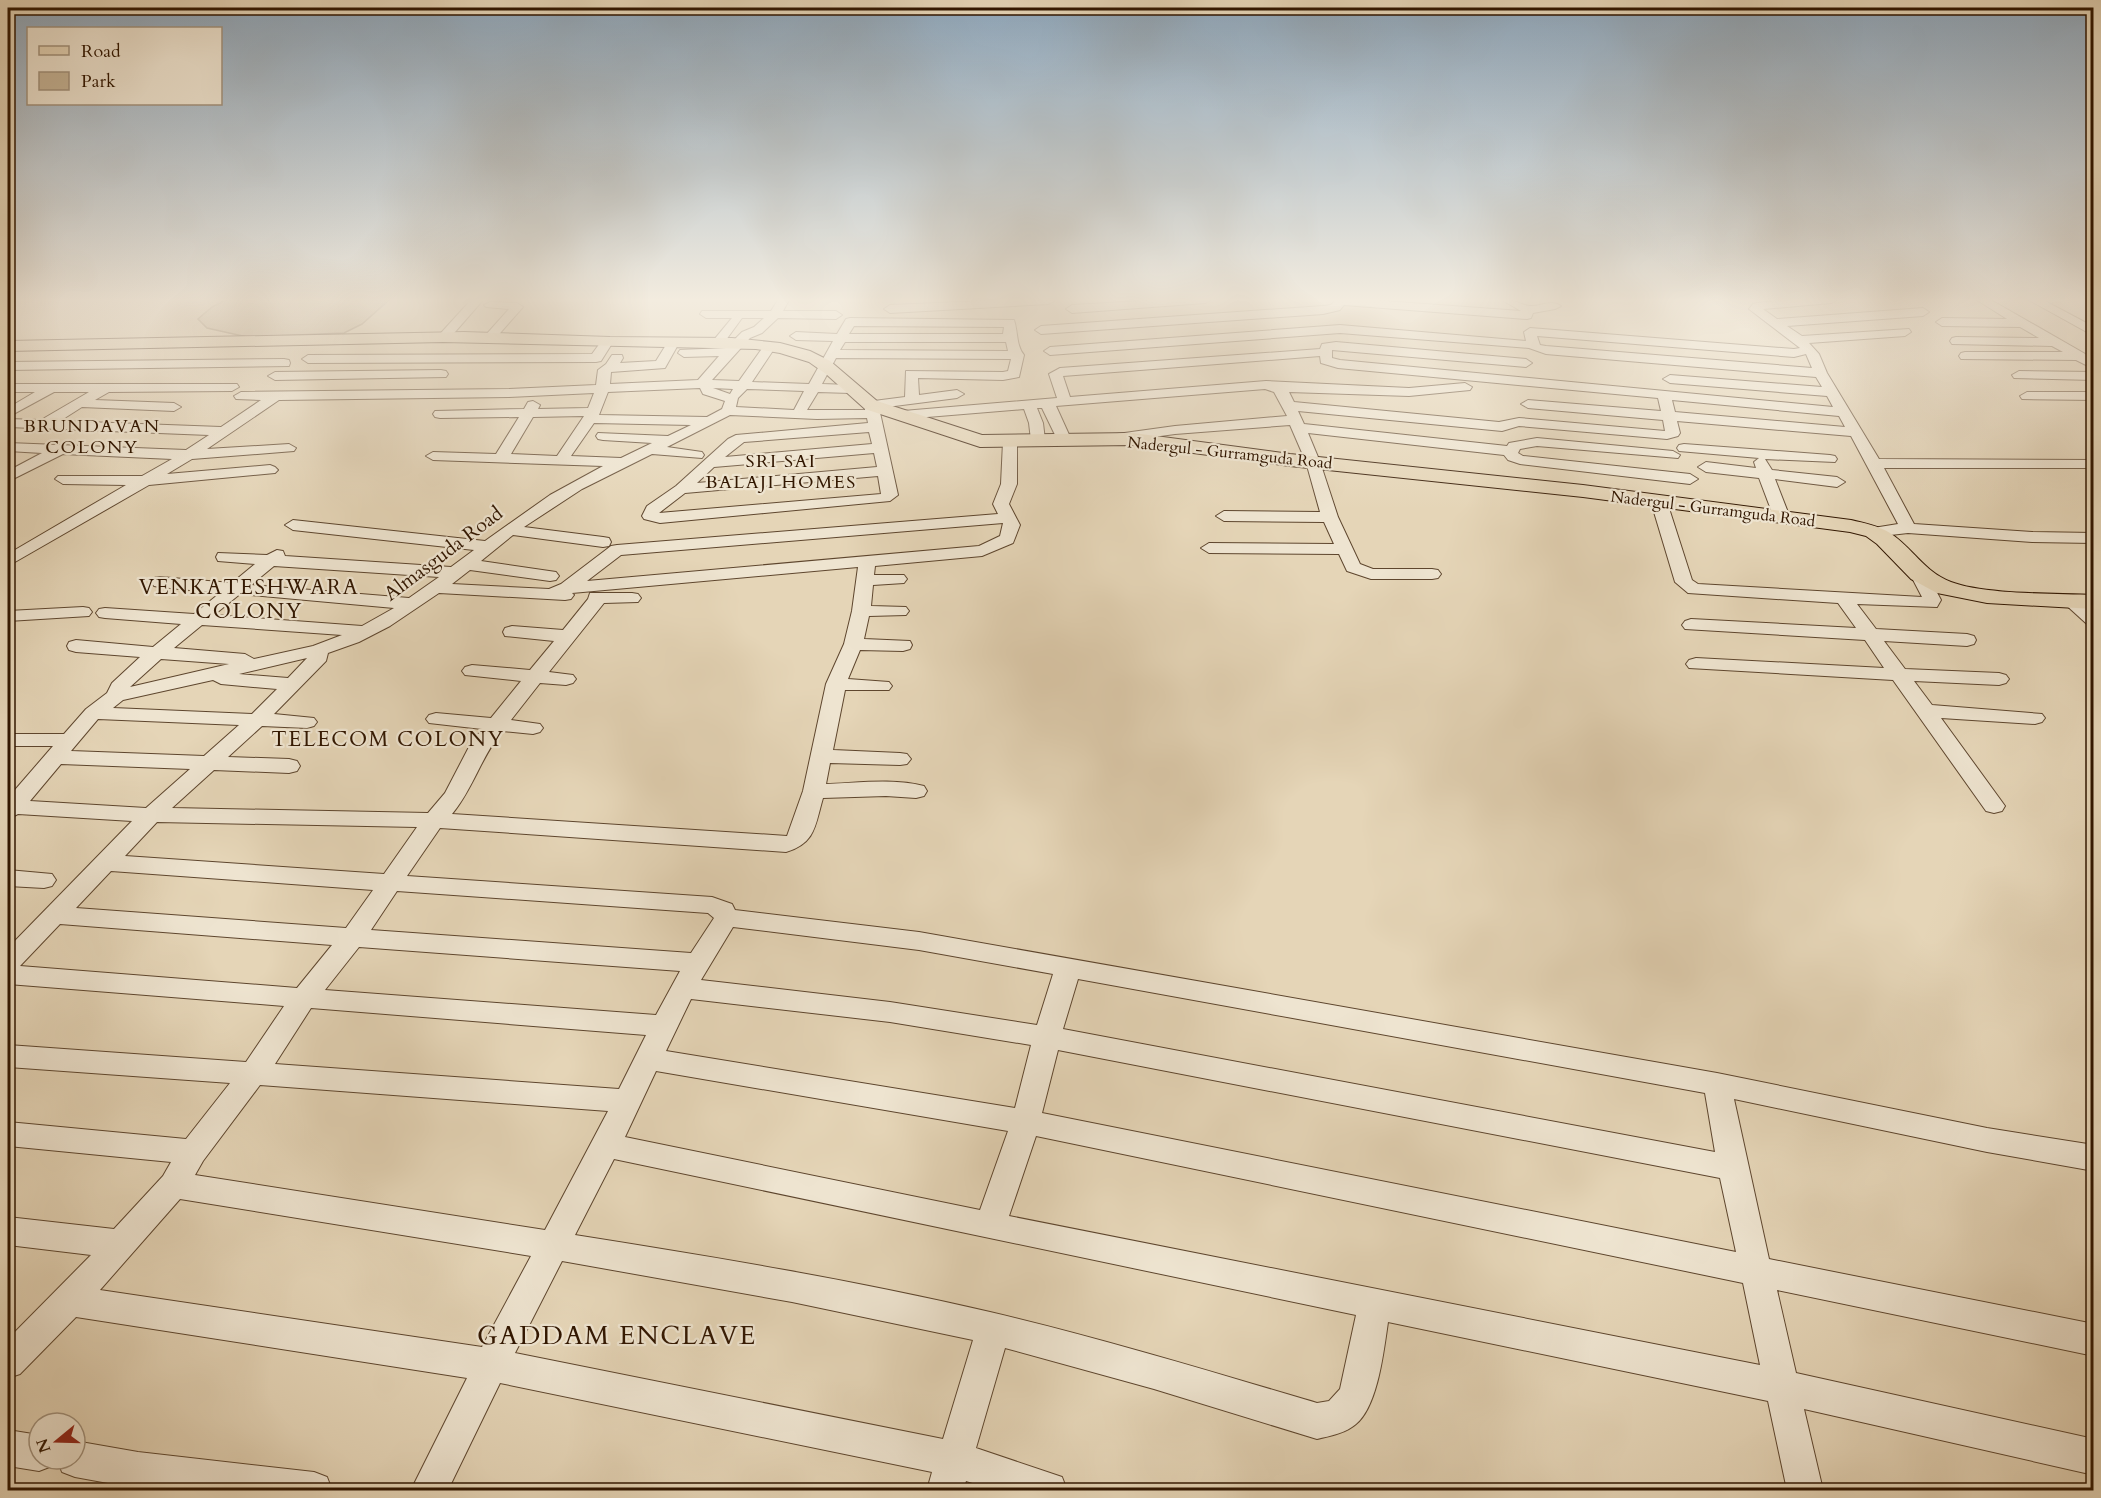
<svg xmlns="http://www.w3.org/2000/svg" width="2101" height="1498" font-family="Cardo,serif">
<style>
.green{fill:#c6b598;stroke:#7c664c;stroke-width:1.5}
.lines{fill:none;stroke-linecap:round;stroke-linejoin:round}
.minor-casing{stroke:#5e462e;stroke-width:2}
.major-casing{stroke:#311600;stroke-width:2}
.minor{fill:#eee4d0;fill-rule:evenodd}
.major{fill:#e5d5b7;fill-rule:evenodd}
.labels{text-anchor:middle;stroke-width:4.5;stroke-linejoin:round;paint-order:stroke}
.far-street-label{font-size:16px;fill:#311600;stroke:#eee4d0}
.far-neighbourhood-label{font-size:18px;letter-spacing:1.5px;fill:#311600;stroke:#eee4d0}
.street-label{font-size:20px;fill:#311600;stroke:#eee4d0}
.neighbourhood-label{font-size:21px;letter-spacing:1.5px;fill:#311600;stroke:#eee4d0}
.near-neighbourhood-label{font-size:26px;letter-spacing:1.5px;fill:#311600;stroke:#eee4d0}
</style>
<rect width="100%" height="100%" fill="#e5d5b7"/>
<filter id="stains"><feTurbulence type="fractalNoise" baseFrequency=".00333" numOctaves="4"/><feColorMatrix values="0 0 0 0 .2 0 0 0 0 .09 0 0 0 0 .02 0 0 0 .5 -.17"/></filter>
<radialGradient id="worn" r=".72"><stop offset=".6" stop-color="#630" stop-opacity="0"/><stop offset="1" stop-color="#630" stop-opacity=".3"/></radialGradient>
<path class="green" d="M226,300H389L362,324L344,333L247,337L207,328L198,319L212,307Z"/>
<g class="lines">
<g class="minor-casing">
<g id="minor">
<path d="M471,300H483L448,340H440V334Z"/>
<path d="M778,300H789L783,311H836L842,315L836,319L778,318L762,333L750,338L712,380L739,381L766,343L770,342L776,346L752,382L809,384L833,341L796,340L790,336L796,332L837,334L846,319L850,318L1014,320C1018,331 1016,346 1024,355L1019,377L1003,380L918,378L919,395L957,390L964,394L957,398L879,408L898,495L890,501L660,523L644,519L642,516L647,506L676,486L728,439L736,435L868,423L867,418L817,419L730,415L667,447L702,452L704,455L702,458L652,454L582,489L524,527L603,537L609,538L611,542L609,546L603,547L513,535L481,561L556,572L559,576L556,580L550,581L470,570L452,584L549,589L561,584L611,546L617,545L998,514L993,504L1001,484L1003,442L1005,439H1015L1017,442V484L1009,504L1020,525L1013,543L982,556L875,566L874,575H904L907,579L904,583L873,585L871,606L906,607L909,611L906,615L869,616L864,639L910,641L912,645L910,649L903,651L860,650L848,679L889,682L892,686L889,690H845L833,750L900,753L907,754L911,759L907,764L900,765L830,763L826,784C858,783 893,778 924,786L927,791L924,796L916,798L886,796L823,798C815,825 816,843 786,852L440,828L407,876L712,897L732,904L735,910L919,932L1717,1073L1987,1128L2094,1145V1171L1987,1152L1734,1099L1769,1259L2094,1324V1356L1777,1290L1796,1373L2094,1439V1475L1804,1409L1823,1490H1787L1768,1401L1388,1322C1384,1349 1378,1406 1356,1424C1346,1433 1330,1436 1317,1439L1154,1389L1005,1348L976,1448L1062,1477L1067,1490H995L966,1481L963,1490H927L932,1472L500,1383L448,1490H411L467,1378L76,1317L20,1374L8,1378V1339L91,1255L8,1245V1217L114,1229L163,1176L171,1162L8,1146V1122L186,1139L230,1083L8,1067V1045L246,1062L284,1006L8,984V948L132,821L18,814L8,819V798L53,746H8V734H64L86,709L107,693L112,683L140,657L76,652L69,650L67,646L69,642L76,640L153,647L181,624L105,618L99,617L96,613L99,609L105,608L194,614L220,593L160,587L154,586L151,582L154,578L160,577L232,583L255,564L218,561L216,557L218,553L267,555L277,550L283,551L285,556L451,567L474,550L293,530L285,525L293,520L485,541L550,495L603,466L433,460L426,456L433,452L496,454L519,417L440,418L435,417L433,414L435,411L524,409L528,402L533,401L540,405L538,409L588,408L594,393L509,397L279,400L207,449L289,444L296,448L294,451L192,459L167,474L270,465L275,467L278,470L275,473L149,485L8,566V554L126,485L63,484L55,479L58,476H142L172,459L63,454L9,481L8,471L42,453L8,451V443L186,450L209,435L8,427V419L41,420L89,392H54L8,417V408L35,392H8V384H237L239,387L232,391L109,392L95,400L174,403L181,407L174,411L82,407L60,421L221,427L261,400L236,399L234,396L241,392L509,389L596,385L598,370L606,364L612,355H622L623,358L620,363L656,361L669,340L673,339L679,343L665,368L611,372L610,384L698,380L719,356L684,357L678,353L680,350L726,348L742,332L754,327L764,318H742L723,344L719,345L713,341L732,318H706L700,314L702,311H771ZM854,326L1004,327L1003,334H849ZM845,342H1006L1008,351L840,350ZM836,358L1011,359L1008,371L1003,372L906,371L905,397L866,402L865,410H807L818,392L850,393L857,389L850,385L822,384ZM700,388L703,394L725,401L722,409L707,417L599,415L608,392ZM713,388L733,389L730,394ZM747,389L804,391L794,410L736,407L738,398ZM584,416L557,456L511,454L533,417ZM594,423L691,425L668,436L598,433L596,436L598,439L603,440L652,443L621,458L571,456ZM869,432L872,444L725,457L744,442ZM874,453L877,467L697,483L714,467ZM878,476L881,494L659,513L685,493ZM1003,523L1000,536L979,546L587,581L621,555ZM274,566L439,577L409,598L251,585ZM858,567L852,611L844,644L826,684L803,791L787,836L452,814C473,789 481,757 502,731L533,734L540,732L543,728L540,724L511,720L540,683L566,685L573,683L576,679L573,675L549,672L604,603L638,602L641,598L638,594L632,593H590L588,599L563,630L512,626L505,628L503,632L505,636L554,641L530,670L472,665L465,667L462,671L465,675L521,681L491,718L436,713L429,715L426,719L429,723L482,729L470,745L445,793L428,813L172,808L214,770L289,773L297,771L300,766L297,761L289,759L228,757L262,726L307,728L314,726L317,722L314,718L274,714L326,661L328,653L359,642L390,626L439,593L565,600L571,599L574,595L572,593ZM240,594L394,608L362,626L214,615ZM202,625L342,635L313,646L254,659L245,654L174,648ZM307,658L288,678L239,674ZM161,659L229,664L130,687ZM213,680L221,684L277,689L252,714L113,708L123,700ZM98,719L239,725L204,756L71,751ZM61,764L190,769L146,808L30,801ZM157,822L417,827L384,874L125,856ZM111,871L373,890L346,928L76,908ZM397,891L708,913L714,918L691,953L371,930ZM60,924L332,945L297,988L20,966ZM733,927L919,950L1053,974L1037,1025L890,1002L701,980ZM359,947L680,971L656,1015L325,990ZM1078,979L1705,1093L1715,1152L1063,1029ZM691,999L890,1022L1031,1045L1015,1108L666,1051ZM311,1008L646,1035L619,1089L275,1064ZM1058,1050L1720,1178L1736,1252L1042,1113ZM656,1071L1008,1131L980,1210L625,1137ZM260,1085L608,1111L545,1230L195,1175L203,1161ZM1036,1136L1743,1283L1760,1365L1009,1216ZM614,1159L1356,1315L1340,1389L1329,1401L1317,1403C1209,1371 1100,1338 990,1312C853,1280 714,1257 575,1235ZM180,1199L531,1256L482,1347L100,1290ZM562,1261L792,1302L973,1340L943,1439L515,1353Z"/>
<path d="M1007,300L1054,301L1048,304L890,313L884,309L890,305Z"/>
<path d="M1160,300H1211L1205,303L1072,313L1066,309L1072,305Z"/>
<path d="M1336,300H1370L1521,311L1502,300C1518,299 1521,306 1531,306C1542,306 1552,299 1561,306L1555,309L1533,313L1531,318L1527,319L1344,305L1340,310L1323,314L1041,334L1035,330L1041,326L1323,306L1331,305Z"/>
<path d="M1793,300H1837L1831,303L1763,309L1777,319L1923,308L1929,312L1923,316L1787,326L1802,336L1909,329L1911,332L1905,336L1809,343L1819,354L1827,373L1879,459L2094,460V468H1884L1914,524L2032,532L2094,533V543L2032,542L1908,533L1873,537L1867,535L1865,532L1867,529L1898,524L1851,436L1677,421L1680,433L1678,436L1667,439L1519,426L1502,431L1298,411L1304,424L1507,446L1509,443L1537,438L1673,451L1680,455L1678,458L1537,446L1520,449L1518,453L1523,456L1690,474L1698,479L1690,484L1520,464L1508,460L1504,455L1308,433L1320,462L1338,517L1360,564L1373,569H1432L1438,570L1441,574L1438,578L1432,579H1371L1347,571L1339,554L1209,553L1201,548L1209,543L1334,544L1324,522L1224,521L1216,516L1224,511L1320,512L1306,462L1290,425L1175,434L1117,442L1110,438L1117,434L1175,426L1287,416L1274,392L1265,389L1056,406L1071,439L1064,443L1057,439L1042,408H1037L1043,423L1045,440L1038,444L1031,440L1029,423L1024,409L903,419L896,415L903,411L1057,398L1049,374L1060,368L1320,349L1322,344L1336,342L1526,359L1532,363L1526,367L1332,350V358L1340,360L1833,407L1827,396L1670,383L1663,379L1670,375L1822,387L1816,377L1546,354L1529,348L1340,333L1050,355L1044,351L1050,347L1340,325L1526,341L1524,332L1530,328L1794,349L1800,348L1749,309L1753,304L1757,303ZM1537,336L1794,357L1806,354L1812,368L1546,346L1540,345ZM1320,356L1321,363L1338,368L1658,398L1661,411L1528,400L1521,404L1528,408L1663,420L1665,431L1519,418L1499,422L1294,402L1289,392L1409,396L1470,390L1472,387L1465,383L1409,388L1266,381L1070,397L1063,376ZM1672,400L1839,416L1845,427L1675,412Z"/>
<path d="M1977,300H1991L2094,359V369L2076,360L1961,359L1959,356L1961,353L1965,352H2063L2052,346L1952,344L1950,341L1952,338L1956,337L2039,338L2020,327L1942,326L1936,322L1942,318L2007,319Z"/>
<path d="M2029,300H2043L2094,327V336Z"/>
<path d="M490,302L517,303L523,307L494,340L490,341L484,337L509,309L486,307L484,305Z"/>
<path d="M607,338L613,342L601,361L596,362L308,363L302,359L308,355L592,354L603,339Z"/>
<path d="M284,359L289,360L290,363L289,366L8,370V362Z"/>
<path d="M441,370L446,371L448,374L446,377L275,380L268,376L275,372Z"/>
<path d="M2019,371L2094,372V380L2014,378L2012,375Z"/>
<path d="M2027,392H2094V400L2022,399L2020,396Z"/>
<path d="M1684,444L1830,455L1835,456L1837,459L1835,462L1765,459L1772,470L1837,477L1845,482L1837,487L1775,479L1789,515L1781,520L1773,515L1759,478L1706,472L1698,467L1706,462L1756,468L1754,462L1759,458L1679,451L1677,448L1679,445Z"/>
<path d="M1659,497L1667,502L1692,580L1698,584L1922,597L1910,574L1913,570H1925L1941,600L1937,607L1857,604L1876,629L1967,634L1974,636L1976,640L1974,644L1967,646L1884,641L1905,669L1999,673L2006,675L2009,679L2006,683L1999,685L1914,681L1932,705L2042,714L2045,718L2042,722L2035,724L1941,718L2005,806L2002,811L1994,813L1986,811L1893,680L1689,668L1686,664L1689,660L1696,658L1884,668L1865,640L1685,629L1682,625L1685,621L1691,619L1856,628L1838,603L1688,593L1675,582L1651,502Z"/>
<path d="M2072,596L2078,597L2094,611V626L2088,625L2066,605L2063,601L2066,597Z"/>
<path d="M83,607L89,608L92,612L89,616L8,621V611Z"/>
<path d="M8,870L52,874L56,880L52,886L44,888L8,886Z"/>
<path d="M8,1430L39,1435V1459H54L52,1466L39,1471L8,1466Z"/>
<path d="M75,1441L138,1452L314,1472L327,1477L332,1490H105L108,1483L75,1477L62,1472L57,1459H75Z"/>
</g>
</g>
<g class="major-casing">
<path id="major" d="M464,332L610,337L732,338L780,343L810,351L830,361L877,401L982,435L1133,433L1290,454L1583,485L1851,520C1864,523 1879,526 1890,533C1913,548 1923,571 1951,582C1985,595 2055,593 2094,595V609L1987,603L1937,593L1911,579L1877,544L1866,536L1850,532L1583,497L1290,466L1133,445L980,447L865,409L826,374L809,362L780,353L756,349L443,342L8,351V341Z"/>
</g>
<use href="#minor" class="minor"/>
<use href="#major" class="major"/>
</g>
<linearGradient id="sky" x2="0" y2="1"><stop stop-color="#8ea7bc"/><stop offset="0.59" stop-color="#f3ecdf"/><stop offset="1" stop-color="#f3ecdf" stop-opacity="0"/></linearGradient>
<rect width="2101" height="509" fill="url(#sky)"/>
<g class="labels">
<g class="far-street-label">
<text transform="translate(1230 452) rotate(6)" y="6">Nadergul - Gurramguda Road</text>
<text transform="translate(1713 508) rotate(7)" y="6">Nadergul - Gurramguda Road</text>
</g>
<g class="far-neighbourhood-label">
<text x="92" y="432">BRUNDAVAN<tspan x="92" dy="21">COLONY</tspan></text>
<text x="781" y="467">SRI SAI<tspan x="781" dy="21">BALAJI HOMES</tspan></text>
</g>
<g class="street-label">
<text transform="translate(443 553) rotate(-37)" y="7">Almasguda Road</text>
</g>
<g class="neighbourhood-label">
<text x="249" y="594">VENKATESHWARA<tspan x="249" dy="24">COLONY</tspan></text>
<text x="388" y="746">TELECOM COLONY</text>
</g>
<g class="near-neighbourhood-label">
<text x="617" y="1344">GADDAM ENCLAVE</text>
</g>
</g>
<rect width="2101" height="1498" fill="none" stroke="#e5d5b7" stroke-width="30"/>
<rect x="9" y="9" width="2083" height="1480" fill="none" stroke="#311600" stroke-width="3"/>
<rect x="15" y="15" width="2071" height="1468" fill="none" stroke="#311600" stroke-width="1.5"/>
<rect x="27" y="27" width="195" height="78" fill="#eee4d0" stroke="#a2927d" stroke-width="1.5"/>
<rect x="39" y="46" width="30" height="9" fill="#e5d5b7" stroke="#a2927d" stroke-width="1.5"/>
<text x="81" y="57" font-size="18" fill="#311600">Road</text>
<rect x="39" y="72" width="30" height="18" fill="#c6b598" stroke="#a2927d" stroke-width="1.5"/>
<text x="81" y="87" font-size="18" fill="#311600">Park</text>
<g transform="translate(57 1441) rotate(251)"><circle r="28" fill="#eee4d0" stroke="#a2927d" stroke-width="1.5"/>
<path d="M0-4.5L10 22L0 15L-10 22Z" fill="#8f2418"/>
<text y="-9" font-size="16" font-weight="bold" text-anchor="middle" fill="#311600">N</text>
</g>
<rect width="100%" height="100%" filter="url(#stains)"/>
<rect width="100%" height="100%" fill="url(#worn)"/>
</svg>
